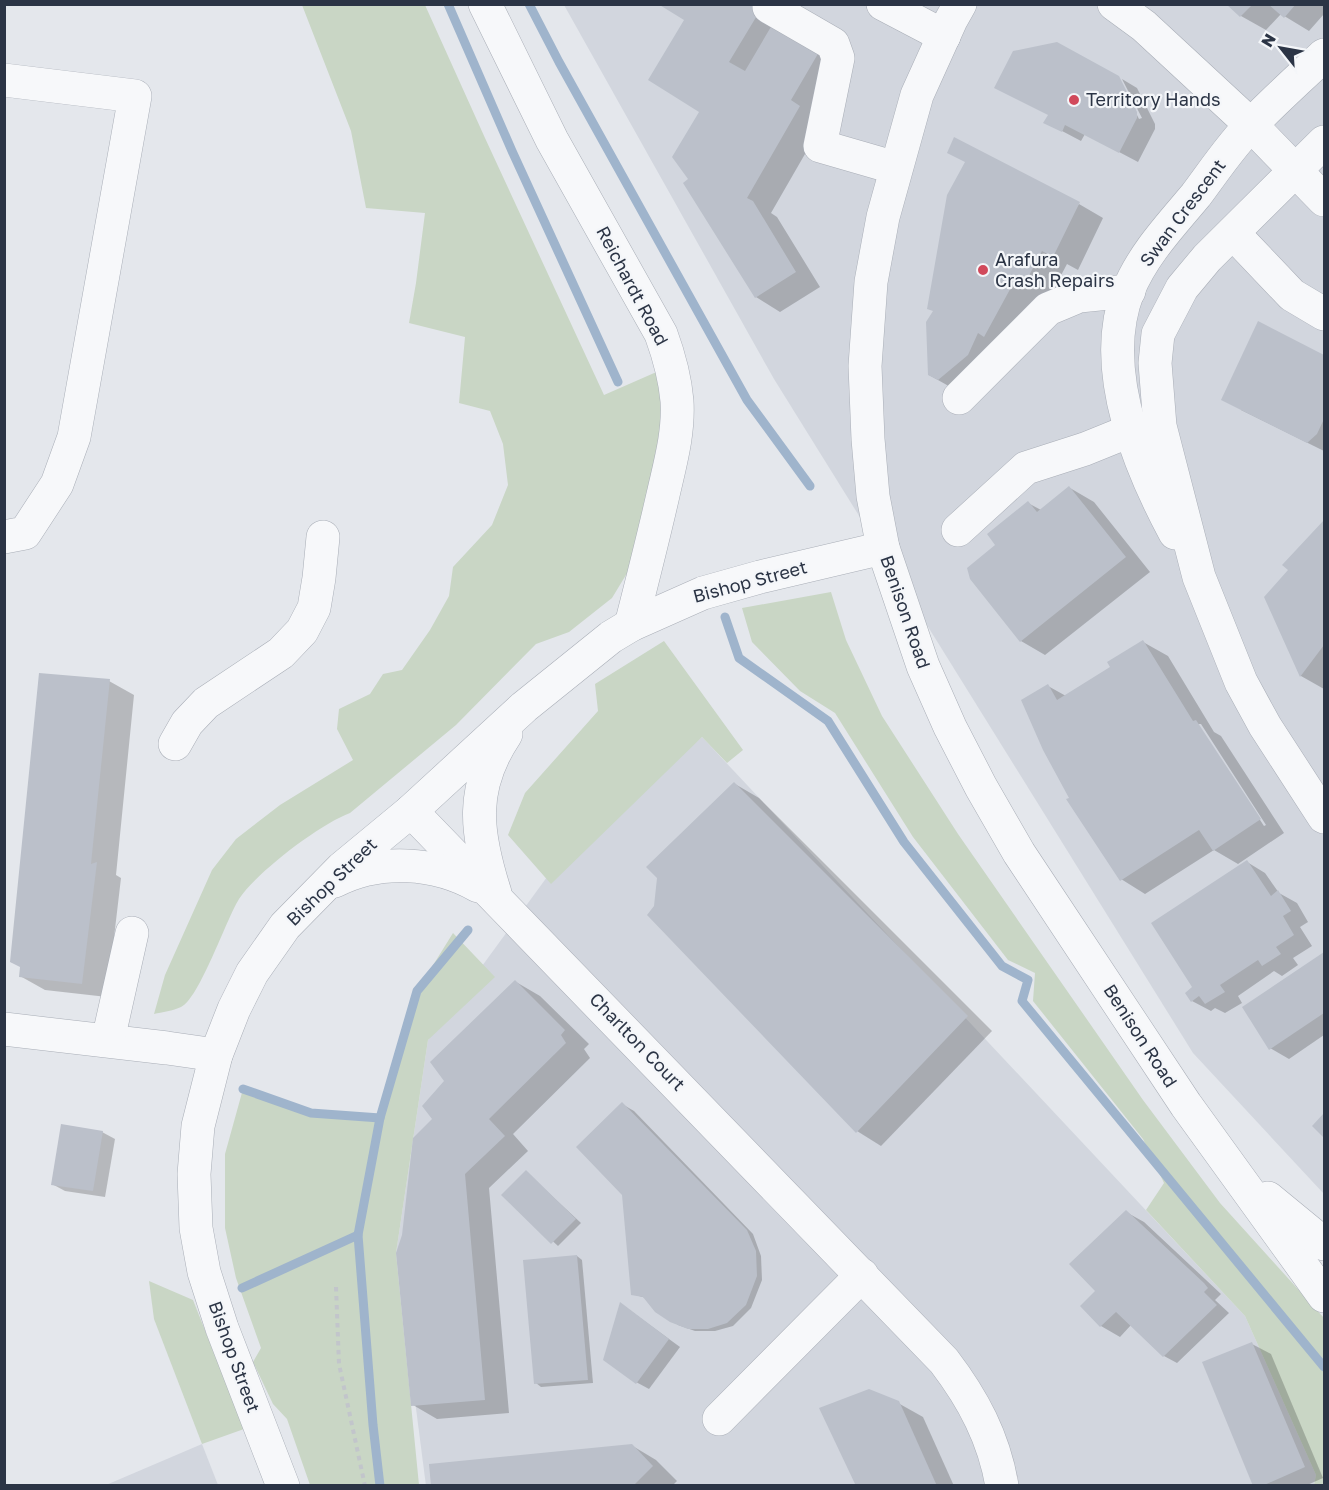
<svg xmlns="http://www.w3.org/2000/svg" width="1329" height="1490" font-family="'Golos Text',sans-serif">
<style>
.built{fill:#d2d6de}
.green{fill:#c9d6c5}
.shadow{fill:#0003;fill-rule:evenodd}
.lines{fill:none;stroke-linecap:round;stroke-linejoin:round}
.stream{stroke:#9fb4cc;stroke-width:9}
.building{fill:#bbc0ca}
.minor-casing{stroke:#a9aeb7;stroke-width:34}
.path{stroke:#c2c5cb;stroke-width:4;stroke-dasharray:4.5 4.5;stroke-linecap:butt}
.minor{stroke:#f7f8fa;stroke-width:33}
.poi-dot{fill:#d1495b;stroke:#f4f6f9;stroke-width:2}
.labels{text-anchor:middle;stroke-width:4.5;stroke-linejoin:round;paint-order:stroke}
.poi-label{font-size:18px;fill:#2b3445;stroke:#f4f6f9;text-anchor:start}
.street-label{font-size:18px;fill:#2b3445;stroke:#f4f6f9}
</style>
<rect width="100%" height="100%" fill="#e4e7ec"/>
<g class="built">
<path d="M564,5H1324V1194L1193,1053L774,379Z"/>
<path d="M702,737L1245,1316L1316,1475L1314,1486H426L396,1253L428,1040L547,877Z"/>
<path d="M202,1444L218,1485H106Z"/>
</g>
<g class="green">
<path d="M302,5H425L485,138L604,395L661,370L662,423L632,565L612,598L569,632L536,644L456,725L350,813C320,824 257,872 239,899C226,920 199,999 181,1007C173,1011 162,1012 154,1014L165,975L212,870L236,839L280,805L353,760L337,729L339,709L370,694L383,674L402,670L430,630L449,596L453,567L492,525L508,485L503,444L490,411L459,403L465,337L409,323L416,283L425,213L366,208L351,131Z"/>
<path d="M831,592L846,640L882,716L958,834L1143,1100L1220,1203L1324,1318V1485H1314L1316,1475L1245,1316L1146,1210L1164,1183L1143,1139L1033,1001L1035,973L1008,960L913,837L835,713L800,691L752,642L742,608Z"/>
<path d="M664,641L743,750L727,763L702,737L551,884L508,835L525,793L598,711L595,684Z"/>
<path d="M453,933L495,977L428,1040L396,1253L419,1485H310L287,1419L273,1404L253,1362L261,1348L236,1278L225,1228V1154L243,1089L311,1113L380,1118L417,991Z"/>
<path d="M149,1281L193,1300L244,1429L202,1444L154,1319Z"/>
</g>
<g class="shadow">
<path d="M790,4L843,67L824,121L771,213L777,217L820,287L780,312L756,297L690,180L701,112L686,20Z"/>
<path d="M1228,4H1324V14L1309,31L1281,14L1266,30L1241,16Z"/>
<path d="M1118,77L1139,119L1142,118L1122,79L1137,88L1155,124V129L1138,162L1085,134L1081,141L1045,122Z"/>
<path d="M1079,204L1103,218L1078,270L1067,264L1048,300L1039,295L1009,350L954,389L929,375Z"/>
<path d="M1259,323L1324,356V451L1241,410Z"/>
<path d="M1070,488L1094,502L1150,572L1045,655L1021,641L997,545L1028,503L1041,510Z"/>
<path d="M1324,522V689L1301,676L1266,597L1290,570L1284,565Z"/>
<path d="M1143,642L1168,656L1214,732L1221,736L1284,833L1238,864L1214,850L1145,894L1121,879L1071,798L1048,686L1066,696L1112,667ZM1197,724H1201L1266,825L1264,826Z"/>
<path d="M109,681L134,695L116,875L121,878L107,997L45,990L20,976Z"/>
<path d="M735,784L759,798L992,1031L881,1146L857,1131Z"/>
<path d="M1247,862L1265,873L1279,893L1297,903L1308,922L1300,927L1312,946L1293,958L1298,965L1282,976L1274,971L1238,996L1242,1003L1225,1013L1215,1008L1211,1011L1192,1001L1194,988Z"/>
<path d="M1324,953V1035L1289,1059L1270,1048L1244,1007Z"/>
<path d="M516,982L540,996L589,1044L584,1049L590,1058L513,1134L528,1151L489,1188L509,1413L437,1419L413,1405L434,1119L446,1081Z"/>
<path d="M622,1104L634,1111L753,1234L761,1256L762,1280L751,1308L733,1326L715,1331H695L678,1325L646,1298L632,1294Z"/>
<path d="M102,1132L115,1139L105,1197L65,1191L52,1184Z"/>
<path d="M526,1172L581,1223L558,1246L503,1195Z"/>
<path d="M1126,1212L1144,1222L1221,1294L1215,1300L1229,1313L1177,1363L1164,1356L1131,1325L1120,1337L1101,1326L1082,1306L1097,1291Z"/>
<path d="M577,1256L582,1260L593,1383L541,1387L536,1383Z"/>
<path d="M621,1304L680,1347L649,1389L636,1382Z"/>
<path d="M1252,1344L1271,1354L1323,1478L1305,1486H1255Z"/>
<path d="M898,1403L923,1417L954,1486H858Z"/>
<path d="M631,1445L656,1460L677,1481L672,1486H432Z"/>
</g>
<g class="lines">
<g class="stream">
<path d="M448,4L512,151L618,382"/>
<path d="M529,4L559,62L747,400L810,486"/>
<path d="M725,617L739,658L828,721L904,842L1002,966L1028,980L1022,1001L1324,1367"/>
<path d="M243,1089L311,1113L380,1118"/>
<path d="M242,1288L358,1235"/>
<path d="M380,1486L373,1425L358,1235L380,1118L417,991L468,930"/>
</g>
</g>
<g class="building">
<path d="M658,4H764L729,62L745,71L772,25L819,52L791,100L800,106L747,198L753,201L796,272L755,298L683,183L688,179L672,157L699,112L648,80L684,20Z"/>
<path d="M1226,4H1253L1240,17Z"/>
<path d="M1268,4H1296L1284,18Z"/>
<path d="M1057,42L1119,76L1137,112V118L1119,153L1065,125L1062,132L1043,123L1048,115L994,88L1013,51Z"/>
<path d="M954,137L1080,202L1053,257L1042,251L1023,287L1014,282L984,337L978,333L968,355L938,380L928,375L926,322L933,311L927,309L947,195L965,162L947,153Z"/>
<path d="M1258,321L1324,355V419L1317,434L1307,443L1221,400Z"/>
<path d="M1069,486L1126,557L1020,642L970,579L967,568L995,545L987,534L1028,501L1037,512Z"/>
<path d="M1324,520V645L1300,677L1264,597L1288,570L1282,565Z"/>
<path d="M1143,640L1193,721L1196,720L1261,819L1213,851L1199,830L1120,881L1066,799L1069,798L1043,750L1021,700L1048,684L1057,700L1110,667L1107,662Z"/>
<path d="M39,673L110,679L91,864L97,862L82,984L19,977L20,967L10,962Z"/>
<path d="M734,782L968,1016L856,1133L647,915L654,906L657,878L646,867Z"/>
<path d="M1247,860L1271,896L1278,890L1291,911L1283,916L1294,935L1276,947L1281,954L1262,966L1258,960L1220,985L1225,992L1205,1004L1199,996L1191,1002L1185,993L1192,987L1151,923Z"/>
<path d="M1324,952V1013L1269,1050L1242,1007Z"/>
<path d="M515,980L565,1030L561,1035L566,1043L489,1119L505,1136L465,1174L485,1400L411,1406L396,1253L402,1235L413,1138L432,1119L422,1106L444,1081L430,1062Z"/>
<path d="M622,1102L747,1230L756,1251L757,1276L746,1305L727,1323L708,1329H688L670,1322L655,1312L643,1297L631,1295L622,1195L576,1147Z"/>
<path d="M1324,1113V1138L1312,1126Z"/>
<path d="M61,1124L103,1131L93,1191L51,1185Z"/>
<path d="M526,1170L576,1219L551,1244L501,1195Z"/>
<path d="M1126,1210L1204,1283L1208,1288L1204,1292L1217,1305L1163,1357L1116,1312L1100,1327L1080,1306L1095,1291L1069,1264Z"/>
<path d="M577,1255L588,1380L534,1384L523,1260Z"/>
<path d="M620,1302L669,1339L636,1384L603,1360Z"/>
<path d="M1252,1342L1305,1467L1262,1486H1253L1202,1362Z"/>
<path d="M869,1389L899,1401L937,1486H856L819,1408Z"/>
<path d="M632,1444L653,1466L633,1486H431L429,1464Z"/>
</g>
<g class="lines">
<g class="minor-casing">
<g id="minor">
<path d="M485,4L552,140L661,334C669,356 675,377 677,401C679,433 670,464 663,495C653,539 642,582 631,625"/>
<path d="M883,4L944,36"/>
<path d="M960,4L951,20L917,95L883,217L871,282L865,366L868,439L873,496L883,548L923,666L950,727L981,787L1019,853L1186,1105L1324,1296"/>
<path d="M1114,4L1144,26L1251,125L1324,200"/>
<path d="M769,7L833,44L838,58L820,146L896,168"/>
<path d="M4,80L135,96L74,437L57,484L25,533L4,537"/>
<path d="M1324,142L1207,258L1182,288L1158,334L1155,363L1160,426L1199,577L1241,682L1265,726L1324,817"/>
<path d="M1233,233L1292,295L1324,314"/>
<path d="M959,398L1048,309L1079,296L1129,291"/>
<path d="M958,530L1026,468L1085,449L1132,430"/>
<path d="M1175,533C1139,466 1098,368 1128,291C1143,254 1171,225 1196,195C1214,171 1231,145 1252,124C1275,100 1300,78 1324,55"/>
<path d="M175,744L187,723L206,703L281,653L302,631L314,608L319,578L323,537"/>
<path d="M411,811L944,1361C973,1399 994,1438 1002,1486"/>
<path d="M335,881C379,858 436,862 478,886"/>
<path d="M495,893C476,833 469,789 506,734"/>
<path d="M4,1029L167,1048L216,1055"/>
<path d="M108,1040L132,933"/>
<path d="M1268,1198L1324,1244"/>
<path d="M719,1419L862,1275"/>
<path d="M283,1486L222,1328L204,1272L196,1228L194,1174L198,1126L216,1055L234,1009L252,973L285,926L342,868L411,811L524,707L611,637L631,625L703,593L760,577L883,548"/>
</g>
</g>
<path class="path" d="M336,1287L339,1364L365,1486"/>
<use href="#minor" class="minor"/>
</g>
<g class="poi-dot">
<circle cx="1074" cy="100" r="6"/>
<circle cx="983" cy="270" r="6"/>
</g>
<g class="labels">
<g class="poi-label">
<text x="1086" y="106">Territory Hands</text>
<text x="995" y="266">Arafura<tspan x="995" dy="21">Crash Repairs</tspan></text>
</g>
<g class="street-label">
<text transform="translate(1183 213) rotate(-53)" y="6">Swan Crescent</text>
<text transform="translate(632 286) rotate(62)" y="6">Reichardt Road</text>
<text transform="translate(750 582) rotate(-15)" y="6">Bishop Street</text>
<text transform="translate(905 612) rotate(71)" y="6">Benison Road</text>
<text transform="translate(332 882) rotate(-44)" y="6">Bishop Street</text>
<text transform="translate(1140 1036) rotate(57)" y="6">Benison Road</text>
<text transform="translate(637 1042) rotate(46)" y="6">Charlton Court</text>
<text transform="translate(234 1357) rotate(70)" y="6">Bishop Street</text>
</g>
</g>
<rect width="1329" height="1490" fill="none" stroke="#2b3445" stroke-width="12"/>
<g transform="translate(1281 48) rotate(301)" stroke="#f4f6f9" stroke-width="4.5" paint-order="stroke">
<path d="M0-4.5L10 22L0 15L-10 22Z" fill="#2b3445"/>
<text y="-9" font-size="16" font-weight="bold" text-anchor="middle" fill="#2b3445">N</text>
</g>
</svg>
